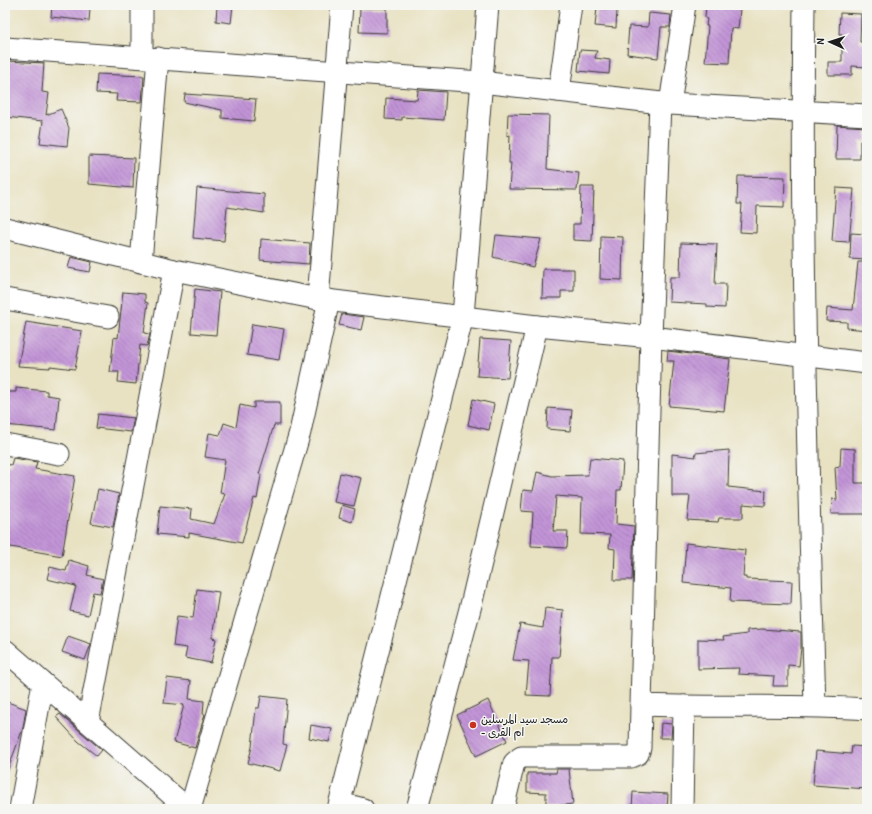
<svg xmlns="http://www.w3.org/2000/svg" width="872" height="814" font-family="'Patrick Hand','Playpen Sans Arabic',sans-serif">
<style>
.building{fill:url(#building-back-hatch)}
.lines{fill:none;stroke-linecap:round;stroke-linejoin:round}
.minor-casing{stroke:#3b3a35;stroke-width:23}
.minor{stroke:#fff;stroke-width:21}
.poi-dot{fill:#c8321e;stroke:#f6f6f2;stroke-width:1.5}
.labels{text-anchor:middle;stroke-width:3;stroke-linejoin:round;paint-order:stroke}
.poi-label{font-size:11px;fill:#1c1c1c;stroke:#f6f6f2;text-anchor:start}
</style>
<defs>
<pattern id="building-back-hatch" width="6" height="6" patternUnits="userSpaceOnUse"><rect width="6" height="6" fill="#c294d7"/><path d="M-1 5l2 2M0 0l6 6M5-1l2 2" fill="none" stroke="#9d78ae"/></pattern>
</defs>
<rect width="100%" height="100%" fill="#f6f6f2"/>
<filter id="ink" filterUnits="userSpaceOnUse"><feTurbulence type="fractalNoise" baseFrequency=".025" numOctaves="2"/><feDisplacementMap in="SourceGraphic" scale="8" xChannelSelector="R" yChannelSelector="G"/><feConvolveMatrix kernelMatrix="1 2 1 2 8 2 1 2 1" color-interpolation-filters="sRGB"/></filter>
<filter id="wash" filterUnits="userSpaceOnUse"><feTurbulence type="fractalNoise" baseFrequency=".012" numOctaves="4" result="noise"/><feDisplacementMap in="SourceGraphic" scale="16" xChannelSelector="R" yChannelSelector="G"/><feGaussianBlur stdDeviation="0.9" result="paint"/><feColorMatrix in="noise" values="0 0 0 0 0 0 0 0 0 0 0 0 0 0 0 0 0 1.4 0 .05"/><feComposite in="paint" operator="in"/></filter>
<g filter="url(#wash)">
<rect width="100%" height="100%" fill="#e8e2c2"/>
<g id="blocks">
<g class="building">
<path d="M52,5H78V7L90,8L89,21L51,17Z"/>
<path d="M217,5H233L231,23L216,21Z"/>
<path d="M706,5H731V8L740,9L738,29L731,28L729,63L705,62L708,26H706L707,19L705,18Z"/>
<path d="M360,8H387V33L359,32Z"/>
<path d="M597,8L617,10L616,28L595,26Z"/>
<path d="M649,13L671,15L670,27H661L658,58L627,54L629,26L648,27Z"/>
<path d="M840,13L861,14L860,42H867V67L852,66V75H828V62H842V34H839Z"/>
<path d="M580,50L597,51L595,58L610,60L609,74L578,71Z"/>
<path d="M7,61L44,63L42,92L49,93L46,115L61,109L69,128L67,146L40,143L43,121L5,117Z"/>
<path d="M97,74L144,76L142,102L116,101L117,94L96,93Z"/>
<path d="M418,90L446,92L444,120L402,117V120L385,119L386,98L417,100Z"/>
<path d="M185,94L256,99L254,121L222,118V110L184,102Z"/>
<path d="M508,114L549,115L547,169L579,173L577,190L509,189L511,163H509L510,135L507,136Z"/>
<path d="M837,125L866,127V141H860V159H836Z"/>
<path d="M89,156L134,158L133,188L89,184Z"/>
<path d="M738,176L785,177L784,207L757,206L756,233L740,232L742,204H737Z"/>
<path d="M581,187H594L592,241L573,240V224H580Z"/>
<path d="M197,188L264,194V213L227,207L224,241L193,238Z"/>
<path d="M836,188L854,189L849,242L832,241Z"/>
<path d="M851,233L867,234V260L850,259Z"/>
<path d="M496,235L541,239L533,267L493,257Z"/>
<path d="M601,236L623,237L622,280L600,279Z"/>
<path d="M261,239L310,243L309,264L260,260Z"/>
<path d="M681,243L717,244L715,284H726L725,308L707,307V304L669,302L670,277H680Z"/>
<path d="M71,257L92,262L90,272L68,268Z"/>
<path d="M858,262H867V330L847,328V322L826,321L827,308L853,310Z"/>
<path d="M543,269H574V291H561V298H542Z"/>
<path d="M195,289L220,292L216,335L191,333Z"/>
<path d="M123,292L145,294V302L148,303L144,333L150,334L147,346L140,345L136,384L118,382L119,372H110L114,337L118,338Z"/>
<path d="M342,314L364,317L361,330L339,325Z"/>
<path d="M26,322L82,331L75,369L50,366V368L18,366Z"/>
<path d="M252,324L284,329L279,360L247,355Z"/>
<path d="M480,339L511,341L508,378L477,376Z"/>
<path d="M668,351L730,359L724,411L669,406L674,361H667Z"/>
<path d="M16,388L47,391V395L59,397L56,430L5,425L7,392H16Z"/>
<path d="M473,399L494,404L489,430L468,425Z"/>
<path d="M254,402H280V425H274L259,474L261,475L257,499L254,498L242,543L189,533V537L157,534L160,506L192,509L191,519L214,524L225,494L220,493L225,460L205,457L209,433L220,435L224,423L236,427L240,405L254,408Z"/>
<path d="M548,408L572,410L570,431L547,429Z"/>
<path d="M98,414L134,418L131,432L96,428Z"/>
<path d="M841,448L855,449V483H867V514H831L832,499L837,500L835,467L840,466Z"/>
<path d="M729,450L728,487L766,491L765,506L743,504V518H719L718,522L687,520L690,496H672V454L696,457L695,453Z"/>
<path d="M13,458L37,462L35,469L75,476L62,556L5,546V464L11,465Z"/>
<path d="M590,458L623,461L621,490H617L616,524L634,526L632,580H614L615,549L609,548L610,535L581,534L582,498L556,496L553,531H568L567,548L531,546L533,512L521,511L523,490L533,491L537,472L552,476L588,475Z"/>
<path d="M340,473L361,478L354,506L334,502Z"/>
<path d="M98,489L119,494L113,527L91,523Z"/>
<path d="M342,505L355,509L352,522L339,518Z"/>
<path d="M686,543L745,550L743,577H746V579L792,581L791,604L730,602L731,588L683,583Z"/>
<path d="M69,560L89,566L87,575L103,579L100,593L93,592L88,615L70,611L76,586L47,579L50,567L66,571Z"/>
<path d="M197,589L219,592L212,638L216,639L211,663L185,658L187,648L173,646L177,616L193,618Z"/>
<path d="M545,608L563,610L559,657H552L550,696L526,695L529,661L513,660L520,624L543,628Z"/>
<path d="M762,629L801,632V648L799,666L788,665V686H773L774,676L738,674L739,668L698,669V639L724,640L723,637L747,634V630Z"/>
<path d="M68,636L91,644L85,660L62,652Z"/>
<path d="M167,678L191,681L189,699L204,701L203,714H205L195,748L174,742L184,705L164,703Z"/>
<path d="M261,696L287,699L283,744L287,745L280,771L248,763L252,747L256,708H259Z"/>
<path d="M488,700L507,741L476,756L457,715Z"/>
<path d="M5,701L26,709L23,728L7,772L5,771Z"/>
<path d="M60,714L102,750L97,756L78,741L56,717Z"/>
<path d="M661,723L672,724L671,738H660Z"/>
<path d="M311,725L332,729L329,742L309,738Z"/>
<path d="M852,746L867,747V789L813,785L816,751L851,754Z"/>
<path d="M557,769H569L573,804L546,807V793L527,792V773H556Z"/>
<path d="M633,792L668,794L667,809H632Z"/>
</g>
</g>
</g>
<g filter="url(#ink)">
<use href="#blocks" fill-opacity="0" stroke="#3b3a35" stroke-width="1"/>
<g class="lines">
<g class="minor-casing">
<g id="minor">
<path d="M804,5C801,239 808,472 815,706"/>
<path d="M5,48L481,82L670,104L867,115"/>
<path d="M142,57V5"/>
<path d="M559,91L571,5"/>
<path d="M660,103L651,337L641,705C717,708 792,704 867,709"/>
<path d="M670,104L685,5"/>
<path d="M5,228L174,270L318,299L537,326L651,337L867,363"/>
<path d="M141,262L158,58"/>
<path d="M5,299L108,317"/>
<path d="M318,299L342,5"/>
<path d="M5,444L59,454"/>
<path d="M5,650L188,809"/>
<path d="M88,722L174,270"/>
<path d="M340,803L363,809"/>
<path d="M20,809L43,683"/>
<path d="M190,809L300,432L329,300"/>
<path d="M338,809L463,316L488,5"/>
<path d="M417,809L472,601L537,326"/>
<path d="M503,809L514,763L521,757H631L638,754L640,748L641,705"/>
<path d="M682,809L684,706"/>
</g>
</g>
<use href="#minor" class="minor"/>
</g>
</g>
<circle class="poi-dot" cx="473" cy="725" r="4"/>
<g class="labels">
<g class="poi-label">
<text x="481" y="723">مسجد سيد المرسلين<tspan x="481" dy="13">- ام القرى</tspan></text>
</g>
</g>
<rect width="872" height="814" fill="none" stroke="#f6f6f2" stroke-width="20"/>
<g transform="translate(830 42) rotate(273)" stroke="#f6f6f2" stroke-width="3" paint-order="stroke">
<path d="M0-3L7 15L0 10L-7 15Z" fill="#1c1c1c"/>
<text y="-6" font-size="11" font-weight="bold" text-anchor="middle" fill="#1c1c1c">N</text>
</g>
</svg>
